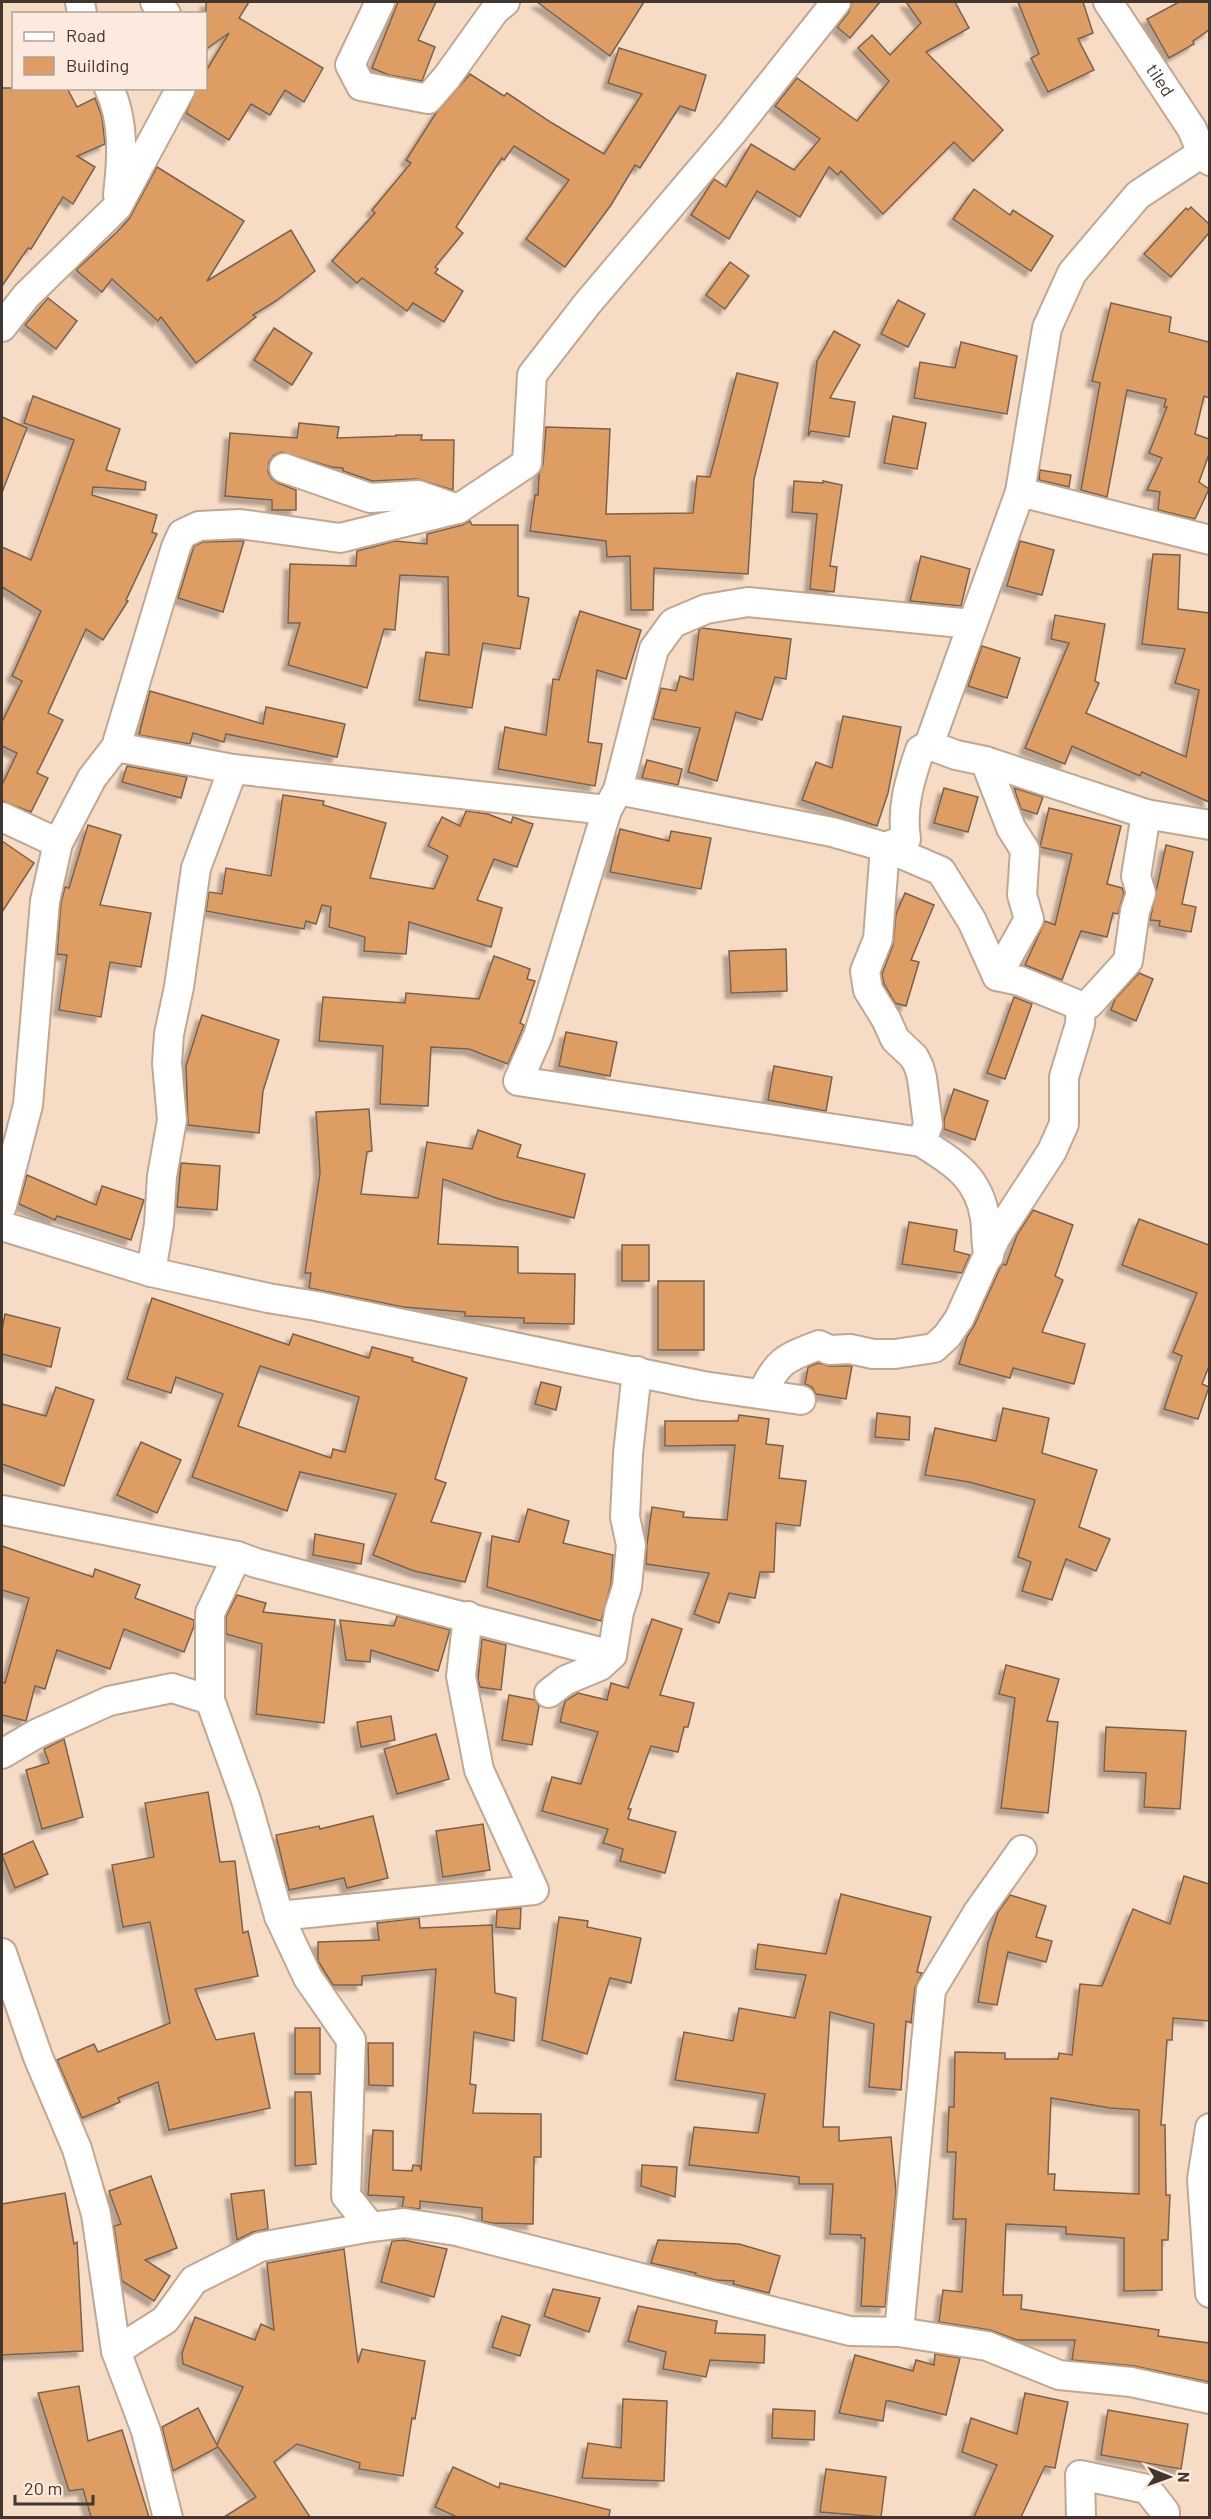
<svg xmlns="http://www.w3.org/2000/svg" width="1211" height="2519" font-family="Barlow,sans-serif">
<style>
.building{fill:#dd9d64;stroke:#79624e;stroke-width:1.5;fill-rule:evenodd;filter:url(#shadow)}
.lines{fill:none;stroke-linecap:round;stroke-linejoin:round}
.street-casing{stroke:#c0a791;stroke-width:32}
.street{stroke:#fff;stroke-width:28}
.labels{text-anchor:middle;stroke-width:4.5;stroke-linejoin:round;paint-order:stroke}
.street-label{font-size:18px;fill:#42372e;stroke:#fbeadd}
</style>
<defs>
<filter id="shadow"><feDropShadow dx="-5.5" dy="5.5" stdDeviation="1.5" flood-color="#0004"/></filter>
</defs>
<rect width="100%" height="100%" fill="#f6dbc5"/>
<g class="building">
<path d="M206,2H249L239,18L323,68L304,102L285,90L270,115L251,104L229,140L186,113L197,88H206V71L229,33L206,49Z"/>
<path d="M398,2H436L418,40L435,47L422,81L389,75L372,68Z"/>
<path d="M537,2H644L610,56Z"/>
<path d="M852,2H880L850,38L837,27L849,12Z"/>
<path d="M906,2H955L969,28L926,52L1003,130L973,161L954,142L883,214L841,171L838,175L829,167L800,217L757,191L729,239L691,215L714,179L726,187L751,144L794,170L820,139L775,106L797,78L857,121L889,81L858,48L872,35L890,55L921,23Z"/>
<path d="M1018,2H1083L1093,33L1078,39L1094,70L1048,92L1031,58L1039,54Z"/>
<path d="M1179,2H1209V30L1193,41L1194,44L1169,58L1147,19Z"/>
<path d="M619,48L706,75L695,111L680,106L640,168L635,165L611,205L565,267L526,239L569,180L514,146L504,160L502,158L456,227L463,233L435,267L438,269L435,273L463,291L444,322L413,303L407,311L362,278L357,283L332,261L375,213L372,210L411,163L406,160L436,113L470,74L504,96L507,93L552,123L604,154L642,94L608,83Z"/>
<path d="M2,88H67L77,107L95,98L102,117L105,144L77,156L95,167L73,204L63,197L31,249L28,248L2,286Z"/>
<path d="M157,167L244,221L207,281L291,230L315,271L276,301L253,315L256,317L196,363L161,317L158,321L112,279L102,292L76,270L117,232L129,219Z"/>
<path d="M974,189L1010,215L1013,210L1053,236L1031,271L953,219Z"/>
<path d="M1191,207L1209,224V233L1171,277L1144,254L1186,208L1188,210Z"/>
<path d="M730,262L749,276L725,309L706,295Z"/>
<path d="M48,298L77,321L56,349L25,325Z"/>
<path d="M898,300L925,314L908,347L881,334Z"/>
<path d="M1111,303L1171,317L1169,332L1209,342V398L1204,396L1195,434L1209,439V454L1199,482L1209,489L1195,519L1158,510L1160,492L1147,490L1162,458L1149,453L1167,407H1164L1166,399L1127,390L1107,497L1081,490L1100,383L1092,381Z"/>
<path d="M274,328L312,353L292,385L254,360Z"/>
<path d="M834,331L860,345L830,398L855,402L849,437L811,431L808,436L817,361Z"/>
<path d="M961,342L1017,356L1007,414L914,398L920,362L955,368Z"/>
<path d="M737,373L778,383L754,479L748,574L654,568L653,610H631L630,556L607,557L606,541L530,531L535,495H538L539,474L543,464L546,427L610,429L606,514L693,513L697,476L710,477Z"/>
<path d="M33,396L120,429L106,470L146,482L145,490L93,487L92,495L157,515L152,532L157,534L126,600L128,601L103,640L86,629L48,713L63,720L37,773L48,778L31,812L2,801V785L17,753L2,746V722L22,681L12,676L41,611L2,587V547L31,560L74,440L24,423Z"/>
<path d="M893,416L926,423L917,469L884,463Z"/>
<path d="M2,417L27,428L3,490L2,489Z"/>
<path d="M299,423L339,427L337,438L396,436V435H422L421,440H454L453,490L417,479L372,481L343,471V468L331,467L282,452L274,455L269,462L268,472L272,479L278,483L296,490V510H272V500L225,496L230,433L297,438Z"/>
<path d="M1040,470L1071,475L1069,487L1039,480Z"/>
<path d="M794,481L823,483V481L842,485L830,566L837,567L834,592L810,589L817,514L792,512Z"/>
<path d="M470,521L472,525H518V596L529,598L520,649L483,643L472,708L419,700L426,652L449,655L448,577L400,575L395,630L384,629L367,688L288,665L300,623H288L290,564L356,566L357,551L395,541L427,544V534L462,525Z"/>
<path d="M239,541H244L223,612L178,598L194,546L203,542Z"/>
<path d="M1020,541L1054,550L1042,595L1007,586Z"/>
<path d="M1153,554L1180,555L1178,609L1209,613V802L1142,772L1140,776L1072,746L1065,764L1025,748L1069,643L1051,639L1055,615L1105,624L1095,681L1099,683L1086,713L1186,757L1199,690L1175,683L1185,649L1142,644Z"/>
<path d="M921,556L970,569L961,606L910,601Z"/>
<path d="M580,611L641,630L626,679L597,670L588,742L602,744L595,786L498,769L505,727L546,735L553,679L559,680Z"/>
<path d="M702,628L791,639L786,679L775,677L762,720L736,712L717,781L688,772L700,728L653,719L661,688L676,691L680,676L693,680L699,630Z"/>
<path d="M982,646L1020,658L1007,698L968,686Z"/>
<path d="M150,691L263,724L266,707L345,724L337,757L226,734L224,742L193,733L190,744L139,735Z"/>
<path d="M843,716L901,727L888,793L877,826L802,800L816,762L832,768Z"/>
<path d="M647,760L682,769L678,785L642,778Z"/>
<path d="M127,766L187,777L181,798L122,782Z"/>
<path d="M944,788L978,797L968,832L934,823Z"/>
<path d="M1014,788L1043,797L1037,814L1021,809Z"/>
<path d="M283,795L324,801L323,805L386,823L370,878L434,889L448,856L428,846L442,817L460,826L466,811L488,814L511,823L513,817L533,824L517,867L494,859L477,900L502,908L491,947L409,922L406,954L364,951L365,937L329,927L331,907L322,905L316,924L306,921L304,929L206,911L209,892L222,894L226,868L271,876Z"/>
<path d="M1049,808L1121,826L1107,884L1122,888L1124,893L1118,914L1113,913L1107,937L1081,931L1062,980L1025,965L1045,921L1055,925L1072,854L1040,847Z"/>
<path d="M88,825L121,835L100,905L151,913L141,967L110,962L101,1017L59,1010L67,955L57,954L61,903L65,887L69,888Z"/>
<path d="M620,829L669,841L671,831L711,838L701,889L610,872Z"/>
<path d="M2,841L34,863L2,912Z"/>
<path d="M1166,845L1193,852L1182,904L1196,907L1191,932L1159,926L1160,921L1150,920Z"/>
<path d="M905,893L934,905L911,960L919,962L906,1006L895,1003L884,984L882,974L893,945L896,914Z"/>
<path d="M786,949L787,991L731,993L729,951Z"/>
<path d="M494,956L530,969L527,979L535,981L520,1023L524,1025L521,1033L508,1064L469,1049L431,1047L428,1106L380,1104L383,1046L319,1041L323,997L405,1003L406,993L479,999Z"/>
<path d="M1139,973L1153,979L1136,1021L1111,1010L1115,999Z"/>
<path d="M1014,997L1032,1004L1005,1079L987,1073Z"/>
<path d="M202,1015L279,1040L263,1091L259,1133L188,1125L186,1066Z"/>
<path d="M566,1032L617,1042L610,1076L559,1066Z"/>
<path d="M774,1066L832,1077L826,1111L768,1100Z"/>
<path d="M954,1089L988,1101L975,1140L944,1129V1120Z"/>
<path d="M369,1109L372,1151L367,1152L361,1194L418,1198L427,1142L472,1149L478,1130L521,1145L517,1157L585,1174L574,1218L499,1199L443,1179L438,1244L518,1247V1273L575,1274L574,1324L524,1323V1318L465,1316V1312L403,1307L309,1288L311,1273H305L320,1173L316,1112Z"/>
<path d="M181,1163L220,1166L217,1210L177,1207Z"/>
<path d="M27,1175L96,1205L102,1186L144,1200L131,1240L57,1216L55,1220L19,1204Z"/>
<path d="M1033,1210L1073,1225L1055,1276L1063,1280L1042,1332L1085,1344L1074,1384L1013,1368L1010,1378L959,1364L967,1337L974,1326L1000,1268L1003,1264L1006,1265L1017,1235Z"/>
<path d="M1139,1219L1209,1245V1366L1202,1384L1209,1387L1198,1419L1164,1409L1182,1356L1173,1352L1197,1293L1122,1265Z"/>
<path d="M909,1222L957,1230L954,1251L970,1255L962,1273L902,1264Z"/>
<rect x="622" y="1245" width="27" height="36"/>
<rect x="658" y="1281" width="46" height="69"/>
<path d="M152,1298L289,1345L293,1334L369,1358L372,1347L413,1358L412,1361L467,1378L435,1479L446,1483L431,1522L481,1533L465,1582L414,1571L373,1555L396,1494L300,1472L287,1511L192,1477L223,1394L176,1377L171,1393L127,1379ZM260,1366L359,1397L345,1452L333,1449L331,1458L238,1426Z"/>
<path d="M5,1314L60,1328L51,1367L2,1354V1330Z"/>
<path d="M818,1363L829,1366H852L846,1399L816,1394L812,1387L805,1384L808,1367Z"/>
<path d="M541,1382L561,1387L556,1410L535,1404Z"/>
<path d="M56,1387L94,1400L64,1486L2,1464V1404L46,1416Z"/>
<path d="M1003,1408L1049,1418L1042,1453L1097,1470L1079,1527L1110,1539L1096,1571L1066,1559L1052,1600L1022,1591L1031,1562L1018,1557L1035,1500L969,1482L925,1475L935,1428L996,1441Z"/>
<path d="M877,1413L910,1417L909,1440L875,1437Z"/>
<path d="M739,1415L769,1419L766,1444L783,1446L779,1478L806,1481L800,1526L776,1523L774,1572H760L755,1598L729,1593L719,1623L694,1614L709,1573L646,1564L647,1544L652,1507L684,1512L683,1517L727,1520L735,1445L665,1446V1421H738Z"/>
<path d="M141,1442L181,1460L157,1513L117,1495Z"/>
<path d="M528,1509L569,1521L563,1543L613,1555L611,1584L601,1621L487,1587L492,1536L519,1542Z"/>
<path d="M315,1534L364,1544L361,1564L313,1555Z"/>
<path d="M2,1546L93,1577L95,1569L140,1585L135,1598L194,1620V1626L184,1652L124,1629L110,1669L57,1650L45,1689L35,1686L26,1721L2,1715V1682L5,1683L29,1598L2,1590Z"/>
<path d="M237,1595L266,1603L263,1612L335,1620L324,1723L256,1714L262,1644L226,1634V1617Z"/>
<path d="M397,1616L450,1630L438,1671L371,1650L370,1662L346,1660L340,1620L394,1626Z"/>
<path d="M652,1619L682,1629L660,1695L694,1703L688,1727H684L678,1752L651,1746L628,1809H631L628,1819L676,1832L665,1873L620,1861L623,1849L603,1843L608,1829L542,1811L552,1777L581,1784L598,1732L560,1722L565,1701L578,1693L607,1700L611,1683L628,1688Z"/>
<path d="M482,1639L506,1645L501,1690L480,1687L478,1679Z"/>
<path d="M1006,1665L1059,1679L1047,1721L1058,1722L1048,1813L1001,1808L1015,1698L999,1694Z"/>
<path d="M509,1695L535,1700L539,1706L532,1745L502,1740Z"/>
<path d="M391,1716L395,1740L361,1747L357,1722Z"/>
<path d="M1106,1727L1186,1731L1180,1809L1144,1807L1146,1773L1104,1771Z"/>
<path d="M436,1734L449,1779L397,1794L384,1749Z"/>
<path d="M64,1739L83,1817L42,1829L26,1770L49,1763L44,1749Z"/>
<path d="M208,1792L220,1862L235,1861L243,1933L248,1931L258,1976L195,1989L216,2040L254,2033L270,2108L169,2130L158,2082L118,2098L120,2102L82,2118L57,2060L94,2044L98,2052L170,2023L150,1922L123,1927L112,1865L154,1857L145,1803Z"/>
<path d="M373,1816L388,1878L347,1888L344,1878L289,1890L276,1835L319,1826L320,1829Z"/>
<path d="M483,1824L490,1870L443,1877L436,1831Z"/>
<path d="M33,1841L48,1874L15,1888L2,1855Z"/>
<path d="M1184,1876L1209,1884V2021L1173,2018L1172,2040H1167L1161,2125H1165L1166,2195H1170L1168,2240H1162V2290L1124,2291V2238L1066,2234V2227L1006,2224L1003,2295H1022L1021,2309L1159,2330L1158,2336L1209,2343V2382L1134,2366L1072,2360L1075,2340H1017L990,2330L939,2322L943,2290L962,2292L966,2219H953L956,2152H947L949,2107H954L955,2052L1005,2053V2059H1058L1059,2053L1072,2055L1080,1984L1102,1986L1133,1909L1170,1924ZM1051,2098L1110,2108L1139,2110V2194L1054,2190L1055,2174H1048Z"/>
<path d="M841,1894L931,1917L917,1972L922,1973L915,1988L911,2023L906,2021L901,2090L869,2087L874,2024L830,2012L823,2127H839V2141L891,2137L896,2192L885,2307L861,2306L865,2238H861V2235L830,2234L833,2184H799V2177L689,2165L694,2127L758,2133L765,2094L675,2080L684,2032L733,2041L739,2008L795,2018L806,1975L755,1969L758,1944L826,1954Z"/>
<path d="M1010,1895L1046,1906L1036,1937L1052,1941L1046,1962L1008,1952L997,2005L978,2002L988,1943L998,1912Z"/>
<path d="M521,1908L520,1929L496,1927L497,1910Z"/>
<path d="M559,1917L588,1921L587,1927L641,1938L631,1983L610,1978L587,2054L542,2040Z"/>
<path d="M419,1918L420,1928L492,1925L495,1993L516,1998L514,2041L474,2032L470,2084L476,2085L473,2113L541,2114V2157H534L533,2224L492,2223L482,2221V2208L420,2201V2209L402,2207L404,2197L368,2195L373,2130L393,2131V2170L412,2171L413,2165L420,2166L421,2171L436,1969L362,1976V1985H333L318,1961V1942L379,1940L377,1923Z"/>
<rect x="295" y="2028" width="25" height="46"/>
<path d="M368,2043H393V2086L369,2085Z"/>
<path d="M295,2092H311L316,2164L295,2166Z"/>
<path d="M642,2165L677,2167L675,2197L641,2186Z"/>
<path d="M151,2176L177,2248L145,2260L170,2276L154,2301L122,2281L114,2226L121,2224L109,2191Z"/>
<path d="M264,2190L268,2229L253,2232L237,2240L231,2194Z"/>
<path d="M65,2193L74,2244L77,2242L83,2351L2,2355V2204Z"/>
<path d="M404,2240L447,2249L434,2297L381,2282L392,2241Z"/>
<path d="M658,2240L739,2244L780,2256L769,2293L733,2284L734,2281L716,2280L695,2275L696,2273L651,2263Z"/>
<path d="M344,2249L358,2363L362,2349L425,2361L415,2419L412,2418L403,2476L359,2469L360,2463L297,2444L274,2462L310,2517H224L256,2497L218,2447L173,2471L162,2427L198,2408L217,2445L243,2387L183,2364L182,2353L195,2317L255,2340L261,2324L274,2330L267,2263Z"/>
<path d="M553,2289L600,2298L589,2332L544,2316Z"/>
<path d="M638,2306L717,2321L715,2333L765,2335L764,2363L710,2360L706,2377L663,2369L666,2352L628,2341Z"/>
<path d="M502,2316L530,2325L520,2356L492,2347Z"/>
<path d="M935,2354L960,2358L946,2415L890,2401H886L883,2421L839,2413L855,2355L913,2371L916,2360L934,2365Z"/>
<path d="M79,2386L88,2441L122,2430L149,2517H91L83,2489L69,2491L38,2393Z"/>
<path d="M1025,2393L1068,2402L1055,2468L1045,2466L1021,2517H974L997,2465L962,2452L971,2418L1017,2434Z"/>
<path d="M623,2399L667,2401L664,2481L582,2478L588,2443L621,2448Z"/>
<path d="M773,2409L815,2411L814,2440L772,2438Z"/>
<path d="M1108,2410L1188,2424L1181,2469L1101,2455Z"/>
<path d="M453,2467L499,2488L500,2483L610,2510L609,2517H457L435,2507Z"/>
<path d="M826,2469L886,2477L881,2517L820,2512Z"/>
</g>
<g class="lines">
<g class="street-casing">
<g id="street">
<path d="M80,2L82,14"/>
<path d="M155,2L166,14"/>
<path d="M380,2L350,65L361,86L428,99L447,77L495,10L505,2"/>
<path id="s1" d="M1108,2L1192,129L1202,153L1210,161"/>
<path d="M109,88C125,121 122,161 118,195"/>
<path d="M1202,153L1138,195L1072,273L1047,328L1020,492L929,745L956,755L985,761L1146,814L1210,825"/>
<path d="M2,327L26,296L117,207L181,88"/>
<path d="M284,468L370,498L418,495L458,509"/>
<path d="M1020,492L1210,540"/>
<path d="M972,624L748,602L706,609L673,623L654,649L618,790L607,810L538,1036L518,1081L921,1142C953,1162 979,1177 985,1218C987,1231 985,1243 989,1256"/>
<path d="M116,747L233,769L607,810"/>
<path d="M985,761L1011,828L1025,850L1022,895L1029,919L997,976"/>
<path d="M618,790L832,832L885,847L941,871L972,921L997,976"/>
<path d="M2,817L58,843"/>
<path d="M997,976L1020,981L1081,1006L1089,1004L1128,961L1135,911L1141,893L1136,876L1146,814"/>
<path d="M921,1142L928,1125L922,1078L919,1067L914,1057L895,1039L886,1019L868,990L865,971L878,939L885,847L906,839C901,808 910,779 920,750L929,745"/>
<path d="M2,1206L28,1105L45,901L58,843L92,778L116,747L176,547L182,534L199,526L240,524L340,538L458,509L527,463L532,375L587,304L732,133L836,2"/>
<path d="M2,1226L151,1272L268,1298L316,1306L703,1386L801,1400"/>
<path d="M151,1272L159,1224L162,1176L172,1120L167,1063L169,1034L179,987L196,868L233,769"/>
<path d="M762,1394C777,1361 785,1358 819,1345L829,1350L850,1349L873,1354H895L934,1348L947,1336L959,1319L996,1237L1052,1151L1064,1124V1077L1080,1024L1081,1006"/>
<path d="M2,1510L237,1556L256,1563L612,1655"/>
<path d="M237,1556L210,1613V1700L246,1800L279,1916L308,1978L351,2040L346,2196L371,2227"/>
<path d="M549,1693L566,1680L600,1666L612,1655L619,1612L627,1587L631,1545L625,1517L628,1454L637,1371"/>
<path d="M2,1754L36,1734L109,1701L172,1688L210,1700"/>
<path d="M279,1916L534,1890L479,1770L461,1676L468,1616"/>
<path d="M2,1953L38,2057L77,2149L96,2214L116,2351L146,2431L168,2518"/>
<path d="M1210,2128L1202,2179L1210,2293"/>
<path d="M899,2332L931,1990L978,1912L1022,1850"/>
<path d="M116,2351L165,2320L194,2280L260,2247L371,2227L404,2223L456,2231L850,2331L899,2332L987,2346L1059,2375L1131,2382L1210,2399"/>
<path d="M1081,2518L1080,2475L1147,2489L1165,2512V2518"/>
</g>
</g>
<use href="#street" class="street"/>
</g>
<g class="labels">
<g class="street-label">
<text dy="6" stroke="none"><textPath href="#s1" startOffset="94">tiled</textPath></text>
</g>
</g>
<rect width="1211" height="2519" fill="none" stroke="#42372e" stroke-width="6"/>
<rect x="12" y="12" width="195" height="78" fill="#fbeadd" stroke="#b1a297" stroke-width="1.5"/>
<rect x="24" y="32" width="30" height="9" fill="#ffffff" stroke="#b1a297" stroke-width="1.5"/>
<text x="66" y="42" font-size="18" fill="#42372e">Road</text>
<rect x="24" y="57" width="30" height="18" fill="#dd9d64" stroke="#b1a297" stroke-width="1.5"/>
<text x="66" y="72" font-size="18" fill="#42372e">Building</text>
<g transform="translate(1169 2477) rotate(91)" stroke="#fbeadd" stroke-width="4.5" paint-order="stroke">
<path d="M0-4.5L10 22L0 15L-10 22Z" fill="#42372e"/>
<text y="-9" font-size="16" font-weight="bold" text-anchor="middle" fill="#42372e">N</text>
</g>
<path d="M15 2495v9h78v-9" fill="none" stroke="#42372e" stroke-width="3"/>
<text x="24" y="2495" font-size="18" fill="#42372e" stroke="#fbeadd" stroke-width="4.5" paint-order="stroke">20 m</text>
</svg>
